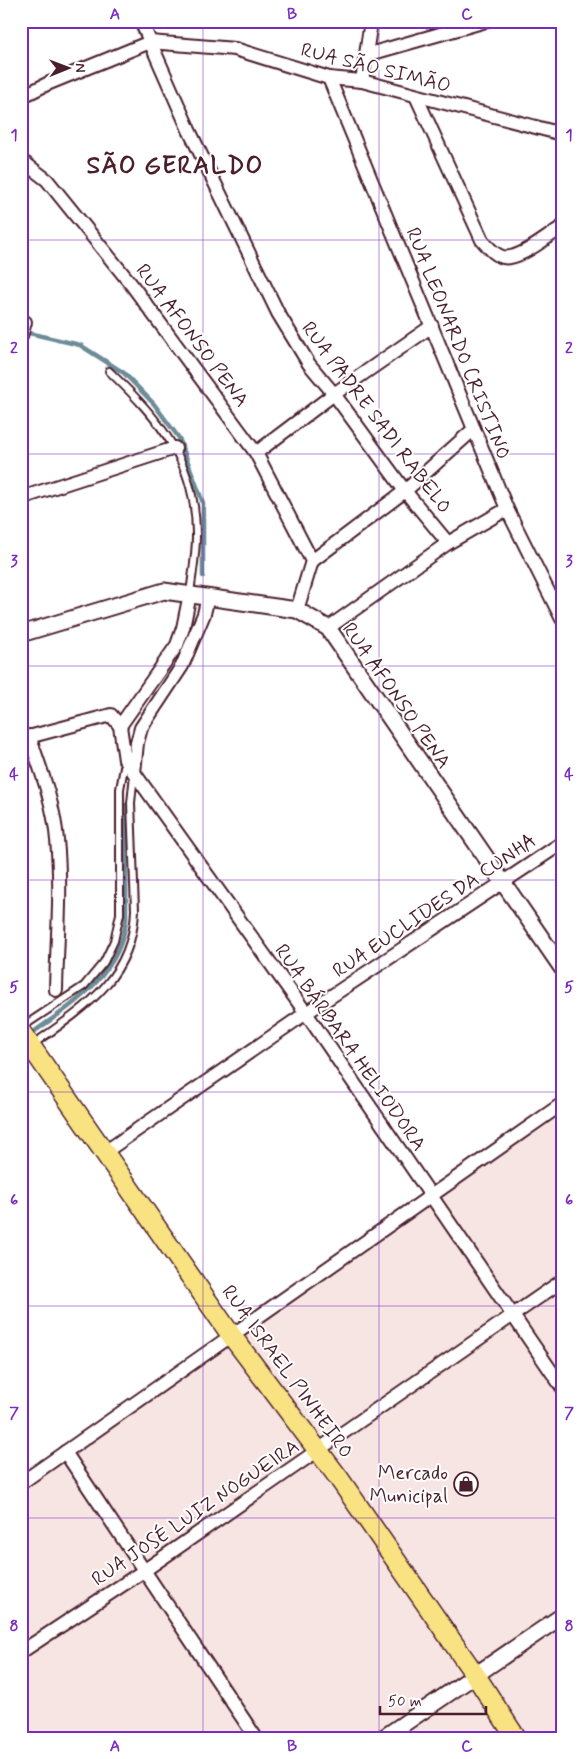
<svg xmlns="http://www.w3.org/2000/svg" width="583" height="1759" font-family="Mynerve,sans-serif">
<style>
.built{fill:#f7e5e4}
.lines{fill:none;stroke-linecap:round;stroke-linejoin:round}
.stream{stroke:#6d8c98;stroke-width:4.5}
.service-casing{stroke:#4a1f2b;stroke-width:10}
.minor-casing{stroke:#4a1f2b;stroke-width:16}
.tertiary-casing{stroke:#4a1f2b;stroke-width:19}
.primary-casing{stroke:#4a1f2b;stroke-width:22}
.service{stroke:#fff;stroke-width:6}
.minor{stroke:#fff;stroke-width:12}
.tertiary{stroke:#fff;stroke-width:15}
.primary{stroke:#f8e281;stroke-width:19}
.grid{fill:none;stroke:#7b2cbf;stroke-width:1;stroke-opacity:0.55}
.labels{text-anchor:middle;stroke-width:4;stroke-linejoin:round;paint-order:stroke}
.street-label{font-size:20px;fill:#4a1f2b;stroke:#fff}
.poi-label{font-size:20px;fill:#4a1f2b;stroke:#fff;text-anchor:end}
.district-label{font-size:25px;font-weight:bold;letter-spacing:1px;fill:#4a1f2b;stroke:#fff}
.neatline{fill:none;stroke:#7b2cbf;stroke-width:2}
.grid-label{font-size:16px;text-anchor:middle;font-weight:bold;fill:#7b2cbf}
</style>
<rect width="100%" height="100%" fill="#fff"/>
<filter id="ink" filterUnits="userSpaceOnUse"><feTurbulence type="fractalNoise" baseFrequency=".02" numOctaves="2"/><feDisplacementMap in="SourceGraphic" scale="10" xChannelSelector="R" yChannelSelector="G"/><feConvolveMatrix kernelMatrix="1 2 1 2 8 2 1 2 1" color-interpolation-filters="sRGB"/></filter>
<g filter="url(#ink)">
<path class="built" d="M562,1110V1738H21V1491Z"/>
<g class="lines">
<g class="stream">
<path d="M25,332L80,345L124,373L154,404L179,438L203,503V576"/>
<path d="M29,1035C72,1005 121,975 126,919V805"/>
</g>
<g class="service-casing">
<g id="service">
<path d="M109,371C160,420 197,462 196,537C196,556 192,575 190,594"/>
<path d="M28,1023L84,986L104,962L114,941L120,914V789L125,762"/>
<path d="M39,1040C88,1006 133,975 135,910L131,803L134,774"/>
</g>
</g>
<g class="minor-casing">
<g id="minor">
<path d="M141,21L189,130L278,313L309,364L334,394L405,491L448,543"/>
<path d="M366,55L486,21"/>
<path d="M329,78L507,509L562,619"/>
<path d="M362,81L371,21"/>
<path d="M416,96L482,240C487,246 493,253 500,256C515,264 548,236 562,227"/>
<path d="M21,97L47,84L150,42L235,49L329,78L362,81L562,134"/>
<path d="M21,160L47,180L131,284L256,453L312,561L297,610"/>
<path d="M21,336L25,322"/>
<path d="M256,453L334,394L432,326"/>
<path d="M21,498L175,448"/>
<path d="M312,561L405,491L474,429"/>
<path d="M328,628L448,543L507,509"/>
<path d="M120,726L125,760L306,1013L562,1387"/>
<path d="M120,726L177,645L183,628L190,594"/>
<path d="M29,736C41,770 54,804 57,840C62,889 57,940 56,990"/>
<path d="M21,739L111,715L120,726"/>
<path d="M134,773L137,743L141,728L182,666L204,614L208,597"/>
<path d="M105,1152L306,1013L562,843"/>
<path d="M65,1452L256,1738"/>
<path d="M21,1483L562,1104"/>
<path d="M21,1652L145,1570L562,1281"/>
</g>
</g>
<g class="tertiary-casing">
<g id="tertiary">
<path d="M21,634L164,591L297,610L328,628L562,968"/>
<path d="M383,1738L562,1616"/>
</g>
</g>
<g class="primary-casing">
<path id="primary" d="M21,1032L231,1335L338,1477L476,1676L516,1738"/>
</g>
<use href="#service" class="service"/>
<use href="#minor" class="minor"/>
<use href="#tertiary" class="tertiary"/>
<use href="#primary" class="primary"/>
</g>
</g>
<path class="grid" d="M203,21V1738M379,21V1738M21,240H562M21,454H562M21,666H562M21,880H562M21,1092H562M21,1306H562M21,1518H562"/>
<defs>
<g id="shop-ring" transform="scale(1.25)"><circle r="9.5" fill="#fff" stroke="#4a1f2b" stroke-width="1.5"/><path d="M-5-2.5h2.3a2.7 3.5 0 0 1 5.4 0H5L5.5 6h-11ZM-1.5-2.5h3a1.5 2.3 0 0 0-3 0Z" fill="#4a1f2b"/></g>
</defs>
<g fill-rule="evenodd">
<use href="#shop-ring" x="466" y="1484"/>
</g>
<g class="labels">
<g class="street-label">
<text transform="translate(376 67) rotate(14)" y="7">RUA SÃO SIMÃO</text>
<text transform="translate(193 335) rotate(53)" y="7">RUA AFONSO PENA</text>
<text transform="translate(459 343) rotate(68)" y="7">RUA LEONARDO CRISTINO</text>
<text transform="translate(377 417) rotate(53)" y="7">RUA PADRE SADI RABELO</text>
<text transform="translate(397 695) rotate(55)" y="7">RUA AFONSO PENA</text>
<text transform="translate(434 905) rotate(-34)" y="7">RUA EUCLIDES DA CUNHA</text>
<text transform="translate(351 1047) rotate(55)" y="7">RUA BÁRBARA HELIODORA</text>
<text transform="translate(288 1371) rotate(54)" y="7">RUA ISRAEL PINHEIRO</text>
<text transform="translate(195 1512) rotate(-34)" y="7">RUA JOSÉ LUIZ NOGUEIRA</text>
</g>
<g class="poi-label">
<text x="448" y="1479">Mercado<tspan x="448" dy="23">Municipal</tspan></text>
</g>
<g class="district-label">
<text x="175" y="173">SÃO GERALDO</text>
</g>
</g>
<rect width="583" height="1759" fill="none" stroke="#fff" stroke-width="55"/>
<g transform="translate(68 68) rotate(89)" stroke="#ffffff" stroke-width="4" paint-order="stroke">
<path d="M0-4L9 19L0 12L-9 19Z" fill="#4a1f2b"/>
<text y="-8" font-size="14" font-weight="bold" text-anchor="middle" fill="#4a1f2b">N</text>
</g>
<path d="M380 1706v8h106v-8" fill="none" stroke="#4a1f2b" stroke-width="2.5"/>
<text x="388" y="1706" font-size="15" fill="#4a1f2b" stroke="#ffffff" stroke-width="4" paint-order="stroke">50 m</text>
<rect x="28" y="28" width="528" height="1704" class="neatline"/>
<g class="grid-label">
<text x="115" y="19">A</text>
<text x="292" y="19">B</text>
<text x="467" y="19">C</text>
<text x="14" y="140">1</text>
<text x="569" y="140">1</text>
<text x="14" y="353">2</text>
<text x="569" y="353">2</text>
<text x="14" y="566">3</text>
<text x="569" y="566">3</text>
<text x="14" y="779">4</text>
<text x="569" y="779">4</text>
<text x="14" y="992">5</text>
<text x="569" y="992">5</text>
<text x="14" y="1205">6</text>
<text x="569" y="1205">6</text>
<text x="14" y="1418">7</text>
<text x="569" y="1418">7</text>
<text x="14" y="1631">8</text>
<text x="569" y="1631">8</text>
<text x="115" y="1751">A</text>
<text x="292" y="1751">B</text>
<text x="467" y="1751">C</text>
</g>
</svg>
